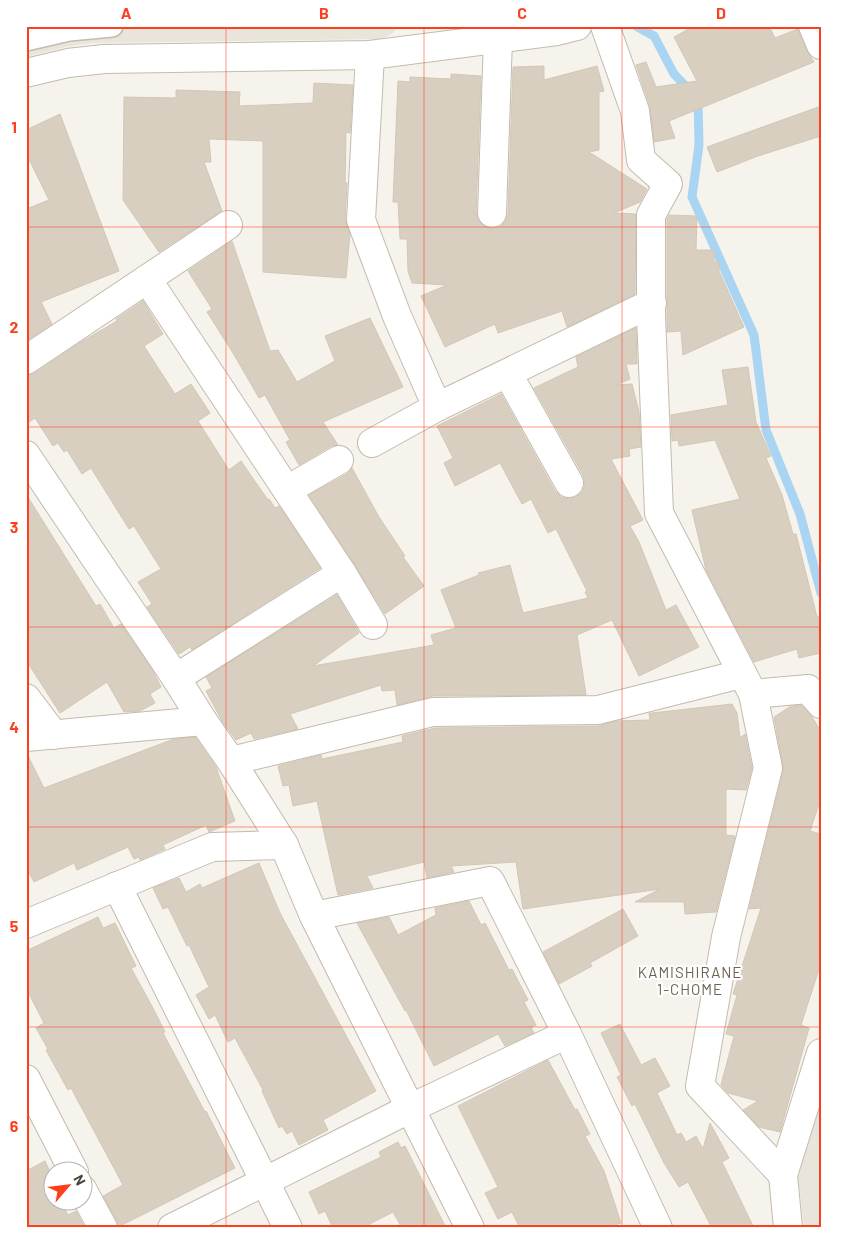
<svg xmlns="http://www.w3.org/2000/svg" width="847" height="1254" font-family="Barlow,sans-serif">
<style>
.residential{fill:#eae5da}
.parking{fill:#e5e3e0}
.lines{fill:none;stroke-linecap:round;stroke-linejoin:round}
.stream{stroke:#a9d4f2;stroke-width:9}
.building{fill:#d8cfc1;stroke:#d3c7b4}
.pedestrian-casing{stroke:#c2bbae;stroke-width:24}
.minor-casing{stroke:#c2bbae;stroke-width:30}
.tertiary-casing{stroke:#c2bbae;stroke-width:30}
.pedestrian{stroke:#fff;stroke-width:21}
.minor{stroke:#fff;stroke-width:28}
.tertiary{stroke:#fff;stroke-width:28}
.grid{fill:none;stroke:#fc3f1d;stroke-width:1;stroke-opacity:0.55}
.labels{text-anchor:middle;stroke-width:4.5;stroke-linejoin:round;paint-order:stroke}
.neighbourhood-label{font-size:15px;letter-spacing:1px;fill:#6e6250;stroke:#fff}
.neatline{fill:none;stroke:#fc3f1d;stroke-width:2}
.grid-label{font-size:16px;text-anchor:middle;font-weight:bold;fill:#fc3f1d}
</style>
<rect width="100%" height="100%" fill="#f6f3ec"/>
<g class="residential">
<path d="M26,26H399L392,34L382,39L92,43L66,47L26,57Z"/>
<path d="M821,1101V1228H804L798,1176Z"/>
</g>
<path class="parking" d="M821,1101V1147L813,1130Z"/>
<g class="lines">
<path class="stream" d="M636,26L654,36L674,74L698,99L699,145L692,197L754,335L766,430L800,514L821,593"/>
</g>
<g class="building">
<path d="M694,26H769L775,38L798,29L807,51L814,62L669,121L675,138L654,142L650,106L636,65L646,62L656,87L697,81L674,37Z"/>
<path d="M544,66V80L597,66L604,91L599,92V150L589,152L647,189L640,202L614,213L636,214L635,294L567,327L562,311L498,333L495,324L445,347L421,296L447,285L412,283L408,271L407,239H400L398,202H393L398,81L410,82V77L451,79V74L481,76L476,212L478,220L483,226L492,229L500,227L505,222L508,214L513,67Z"/>
<path d="M314,83L353,85L350,133L346,132L345,183H347L345,220L350,234L346,278L263,272V141L209,139L211,162H204L222,211L159,252L123,200L124,97L176,98V90L240,92L239,106L313,103Z"/>
<path d="M821,106V136L758,156L717,172L707,147Z"/>
<path d="M60,114L119,271L41,302L52,324L26,341V209L49,200L26,153V130Z"/>
<path d="M669,215L697,216L696,250H714V262H719V271L744,327L683,355L681,331L667,332V219Z"/>
<path d="M232,241L270,351L278,350L297,382L335,361L325,336L370,318L403,387L323,422L338,445L331,446L299,465L286,442L290,440L265,395L259,398L233,353L207,312L212,309L188,271Z"/>
<path d="M143,301L163,334L144,346L175,394L191,384L210,413L198,421L229,470L241,461L268,500L269,499L275,508L279,506L320,568L192,650L190,647L179,654L147,607L152,604L138,582L161,569L134,526L129,529L91,468L82,474L67,450L64,452L58,443L53,446L35,418L26,424V376L35,373L81,342L117,321L116,319Z"/>
<path d="M636,328L637,364H626L630,379L616,385L632,384L639,412L641,447L629,449L630,456L611,459L643,520L630,526L639,542L666,610L676,605L699,647L639,676L612,620L577,635L586,695L433,696L397,705L395,690L382,691L381,685L290,714L298,729L254,739L251,733L236,740L222,721L206,691L212,688L206,677L337,595L359,633L313,666L434,645L431,635L456,628L441,590L479,575L478,573L510,565L523,613L588,598L585,592L587,591L556,529L548,533L531,499L522,504L500,463L455,486L444,463L453,458L437,426L501,394L555,491L561,497L569,499L576,497L583,491L585,483L583,475L534,388L578,367L576,357Z"/>
<path d="M748,367L756,422L771,456L766,458L782,495L793,534H796L817,617L821,616V653L799,658L797,649L754,662L706,570L692,510L740,499L715,440L679,446L678,440L672,441L671,415L728,405L722,370Z"/>
<path d="M352,468L379,517L405,556L403,557L424,586L385,614L355,565L309,495L347,474Z"/>
<path d="M26,494L96,606L100,604L114,628L121,624L153,671L161,687L150,694L155,703L140,711L124,712L107,682L60,713L26,660Z"/>
<path d="M732,704L737,713L740,738L745,734L752,768L746,790L726,789V835L735,836L716,912L685,914L684,902H635L660,889L523,909L516,862L451,866L454,872L427,878L424,862L367,876L373,888L338,895L317,801L293,806L289,785L283,786L278,766L321,755L322,759L403,742L402,736L435,728L598,726L617,721L650,720L649,713H652Z"/>
<path d="M801,705L811,715L821,732V798L810,831L821,834V963L801,1025L809,1028L780,1132L759,1127L743,1110L758,1101L728,1093L721,1085L734,1036L726,1034L737,995L733,994L761,908L749,909L783,772V765L774,717L791,706Z"/>
<path d="M195,737L216,767L235,821L209,832L206,825L163,845L165,849L140,860L139,857L134,859L128,847L77,870L74,863L34,882L26,867V752L44,788L174,739Z"/>
<path d="M259,863L280,913L376,1091L323,1120L328,1130L299,1145L292,1131L287,1134L282,1126L279,1128L262,1091L263,1090L235,1038L228,1042L215,1015L209,1019L196,995L209,987L189,945L187,946L168,907L163,909L153,888L179,878L186,892L200,884L202,888Z"/>
<path d="M469,901L481,925L485,923L509,970L512,969L528,1000L524,1002L536,1025L531,1027L534,1033L505,1046L498,1034L434,1066L406,1010L405,1011L357,923L389,917L398,935L436,915L435,908Z"/>
<path d="M623,909L638,936L590,963L592,966L559,984L543,952Z"/>
<path d="M98,917L103,928L115,923L136,966L131,968L153,1008L165,1032L163,1033L205,1112L206,1111L235,1168L118,1227L117,1221L103,1196L123,1185L71,1088L68,1090L46,1050L48,1049L36,1028L44,1023L26,988V951Z"/>
<path d="M620,1024L641,1065L655,1058L670,1086L657,1093L677,1135L681,1133L686,1142L696,1136L703,1149L710,1123L729,1158L722,1162L754,1228H712L688,1182L679,1187L664,1163L635,1104L632,1106L617,1077L621,1075L601,1033Z"/>
<path d="M548,1060L575,1110L577,1109L590,1134L585,1136L604,1171L621,1223L605,1228H520L512,1212L498,1219L485,1193L498,1187L458,1106Z"/>
<path d="M398,1142L401,1148L405,1146L446,1228H402L393,1212L362,1228H333L325,1211L319,1214L309,1192L381,1157L379,1152Z"/>
<path d="M45,1161L52,1176V1202H61L68,1215L76,1211L85,1228H26V1171Z"/>
</g>
<g class="lines">
<g class="pedestrian-casing">
<path id="pedestrian" d="M26,40L69,30L112,26"/>
</g>
<g class="minor-casing">
<g id="minor">
<path d="M605,26L635,111L641,160L668,184L651,215V316L659,513L753,694L768,768L726,937L700,1086L783,1175"/>
<path d="M813,26L821,45"/>
<path d="M370,55L361,220L397,316L437,407"/>
<path d="M492,213L498,39"/>
<path d="M147,279L342,573L373,625"/>
<path d="M26,360L228,225"/>
<path d="M508,374L569,483"/>
<path d="M372,443L437,407L652,303"/>
<path d="M287,490L339,460"/>
<path d="M176,678L342,573"/>
<path d="M753,694L808,689L821,704"/>
<path d="M26,698L54,735"/>
<path d="M26,737L203,721"/>
<path d="M231,761L433,712L598,710L741,674"/>
<path d="M117,886L288,1228"/>
<path d="M314,916L490,881L567,1034L658,1228"/>
<path d="M26,924L212,847L284,845"/>
<path d="M26,1079L74,1172"/>
<path d="M82,1189L103,1228"/>
<path d="M172,1228L411,1108L567,1034"/>
<path d="M788,1228L783,1175L821,1053"/>
</g>
</g>
<g class="tertiary-casing">
<g id="tertiary">
<path d="M26,73L68,63L104,59L370,55L557,31L577,26"/>
<path d="M26,455L176,678L203,721L231,761L284,845L314,916L470,1228"/>
</g>
</g>
<use href="#pedestrian" class="pedestrian"/>
<use href="#minor" class="minor"/>
<use href="#tertiary" class="tertiary"/>
</g>
<path class="grid" d="M226,26V1228M424,26V1228M622,26V1228M26,227H821M26,427H821M26,627H821M26,827H821M26,1027H821"/>
<g class="labels">
<g class="neighbourhood-label">
<text x="690" y="978">KAMISHIRANE<tspan x="690" dy="17">1-CHOME</tspan></text>
</g>
</g>
<rect width="847" height="1254" fill="none" stroke="#ffffff" stroke-width="55"/>
<g transform="translate(68 1186) rotate(62)"><circle r="24" fill="#ffffff" stroke="#b7b4b0"/>
<path d="M0-4L9 19L0 12L-9 19Z" fill="#fc3f1d"/>
<text y="-8" font-size="14" font-weight="bold" text-anchor="middle" fill="#4b4439">N</text>
</g>
<rect x="28" y="28" width="792" height="1198" class="neatline"/>
<g class="grid-label">
<text x="126" y="19">A</text>
<text x="324" y="19">B</text>
<text x="522" y="19">C</text>
<text x="721" y="19">D</text>
<text x="14" y="133">1</text>
<text x="14" y="333">2</text>
<text x="14" y="533">3</text>
<text x="14" y="733">4</text>
<text x="14" y="932">5</text>
<text x="14" y="1132">6</text>
</g>
</svg>
